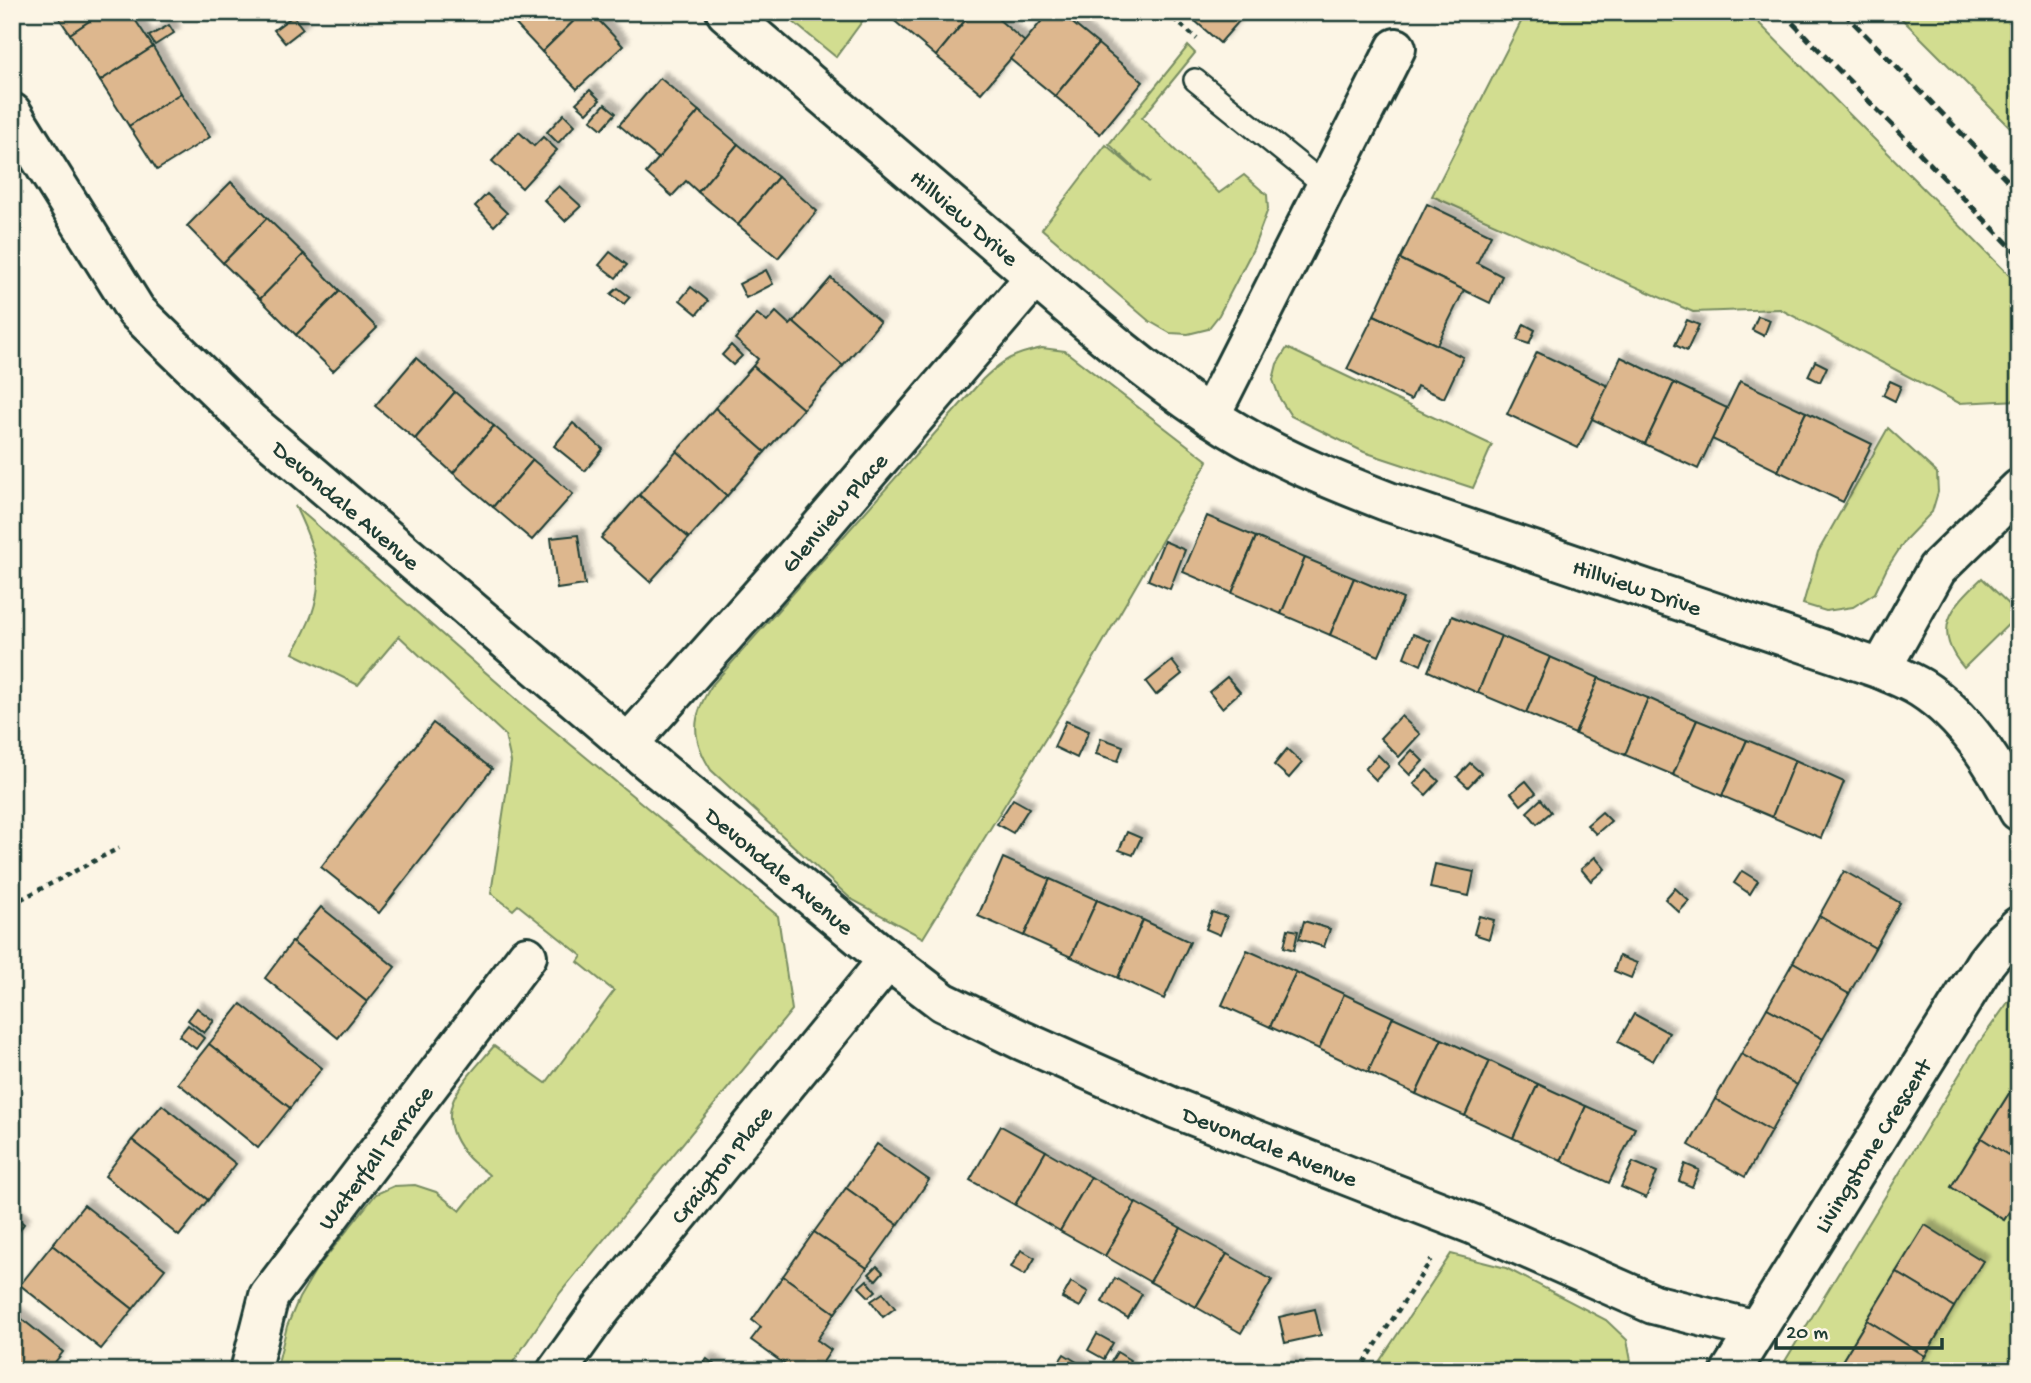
<svg xmlns="http://www.w3.org/2000/svg" width="2031" height="1383" font-family="'Gochi Hand',sans-serif">
<style>
.green{fill:#d2dd90;stroke:#788d62;stroke-width:2}
.building{fill:#ddb78e;stroke:#1f3d34;stroke-width:2;filter:url(#shadow)}
.lines{fill:none;stroke-linecap:round;stroke-linejoin:round}
.service-casing{stroke:#1f3d34;stroke-width:26}
.minor-casing{stroke:#1f3d34;stroke-width:44}
.path{stroke:#1f3d34;stroke-width:4.5;stroke-dasharray:5 5;stroke-linecap:butt}
.service{stroke:#fcf5e5;stroke-width:21}
.minor{stroke:#fcf5e5;stroke-width:38}
.rail{stroke:#1f3d34;stroke-width:5;stroke-dasharray:10 5;stroke-linecap:butt}
.labels{text-anchor:middle;stroke-width:6;stroke-linejoin:round;paint-order:stroke}
.street-label{font-size:24px;fill:#1f3d34;stroke:#fcf5e5}
</style>
<defs>
<filter id="shadow"><feDropShadow dx="6" dy="-6" stdDeviation="2" flood-color="#0004"/></filter>
</defs>
<rect width="100%" height="100%" fill="#fcf5e5"/>
<filter id="ink" filterUnits="userSpaceOnUse"><feTurbulence type="fractalNoise" baseFrequency=".0143" numOctaves="2"/><feDisplacementMap in="SourceGraphic" scale="14" xChannelSelector="R" yChannelSelector="G"/><feConvolveMatrix kernelMatrix="1 2 1 2 8 2 1 2 1" color-interpolation-filters="sRGB"/></filter>
<g filter="url(#ink)">
<g class="green">
<path d="M781,12H869L836,57Z"/>
<path d="M1509,12H1748L2019,285V400L1959,403L1780,309L1693,312L1432,196L1521,22Z"/>
<path d="M1895,12H2019V136Z"/>
<path d="M1188,46L1195,53L1142,118L1219,193L1244,175L1267,195L1268,209L1253,249L1219,315L1208,329L1188,334L1170,333L1149,321L1042,229L1106,145L1149,182L1109,144Z"/>
<path d="M1042,348L1065,351L1208,461L1076,689L923,938L851,899L711,770C691,738 691,717 712,685L983,379C1004,359 1014,354 1042,348Z"/>
<path d="M1287,348L1492,445L1473,488L1364,452L1291,416L1280,399L1273,380L1277,364Z"/>
<path d="M1888,428L1937,473L1938,492L1932,512L1906,539L1887,568L1875,593L1853,607L1826,611L1803,604L1818,552Z"/>
<path d="M295,506L523,705L778,916L792,1010L560,1293L507,1371H276L287,1326L299,1298L315,1271L376,1194L394,1186L415,1185L436,1192L460,1211L489,1175C483,1169 474,1164 468,1157C427,1111 464,1082 494,1046L546,1083L614,991L578,962L582,956L518,905L513,910L491,893L511,762L505,735L399,636L358,685L293,653C328,593 324,567 295,506Z"/>
<path d="M1982,578L2019,614L1964,668C1931,630 1951,607 1982,578Z"/>
<path d="M2019,987V1094L2011,1090L1951,1187L2004,1220L2019,1196V1371H1916L1954,1307L1896,1272L1836,1371H1779L1978,1044Z"/>
<path d="M1451,1254L1506,1268L1606,1320L1627,1340L1631,1361L1635,1371H1373Z"/>
</g>
<g class="building">
<path d="M55,12H103L70,34Z"/>
<path d="M103,12H130L153,47L100,81L70,34Z"/>
<path d="M508,12H583L542,52L506,14Z"/>
<path d="M583,12H591L623,46L577,89L542,52Z"/>
<path d="M896,12H972L936,56L891,18Z"/>
<path d="M972,12H990L1025,42L981,93L936,56Z"/>
<path d="M1049,12H1059L1098,44L1055,96L1010,59Z"/>
<path d="M1185,12H1247L1220,43Z"/>
<path d="M293,16L303,29L285,43L274,30Z"/>
<path d="M169,25L174,33L155,45L149,36Z"/>
<path d="M1098,44L1143,82L1100,134L1055,96Z"/>
<path d="M153,47L181,93L129,126L100,81Z"/>
<path d="M660,78L699,111L659,159L619,125Z"/>
<path d="M590,90L600,100L587,113L576,103Z"/>
<path d="M181,93L210,137L157,170L129,126Z"/>
<path d="M605,104L616,113L602,129L591,120Z"/>
<path d="M699,111L738,144L698,192L686,181L672,196L646,173Z"/>
<path d="M564,114L575,125L558,143L547,132Z"/>
<path d="M519,132L534,146L543,137L557,150L522,188L492,161Z"/>
<path d="M738,144L778,177L738,225L698,192Z"/>
<path d="M778,177L817,211L778,258L738,225Z"/>
<path d="M231,182L267,218L223,263L187,226Z"/>
<path d="M559,186L581,206L565,221L544,200Z"/>
<path d="M487,194L507,213L494,226L475,206Z"/>
<path d="M1427,204L1491,235L1477,263L1502,276L1490,303L1400,259Z"/>
<path d="M267,218L304,254L260,299L223,263Z"/>
<path d="M610,252L627,265L616,278L599,265Z"/>
<path d="M304,254L340,291L296,335L260,299Z"/>
<path d="M1400,259L1464,290L1437,345L1374,315Z"/>
<path d="M766,270L773,284L746,298L739,284Z"/>
<path d="M831,278L880,322L843,366L793,322Z"/>
<path d="M691,287L708,301L697,314L680,300Z"/>
<path d="M618,288L630,297L624,304L611,294Z"/>
<path d="M340,291L377,328L333,371L296,335Z"/>
<path d="M776,312L790,325L793,322L843,366L803,409L753,366L758,359L735,339L757,314L767,322Z"/>
<path d="M1374,315L1463,357L1444,398L1417,386L1411,400L1347,369Z"/>
<path d="M1758,316L1770,320L1764,336L1752,330Z"/>
<path d="M1687,320L1699,325L1687,351L1675,345Z"/>
<path d="M1524,324L1535,330L1529,344L1517,340Z"/>
<path d="M731,345L742,356L733,365L722,355Z"/>
<path d="M1537,352L1608,386L1578,448L1507,414Z"/>
<path d="M1621,357L1674,383L1645,444L1592,419Z"/>
<path d="M416,358L455,392L415,439L375,406Z"/>
<path d="M1815,361L1827,367L1820,382L1808,376Z"/>
<path d="M753,366L803,409L765,452L715,408Z"/>
<path d="M1740,381L1806,412L1778,471L1712,439Z"/>
<path d="M1890,381L1901,386L1895,401L1883,395Z"/>
<path d="M1674,383L1727,408L1698,469L1645,444Z"/>
<path d="M455,392L494,426L453,473L415,439Z"/>
<path d="M715,408L765,452L727,496L677,451Z"/>
<path d="M1806,412L1872,444L1843,502L1778,471Z"/>
<path d="M573,423L603,449L585,471L554,446Z"/>
<path d="M494,426L533,460L493,507L453,473Z"/>
<path d="M677,451L727,496L689,538L639,495Z"/>
<path d="M533,460L573,494L532,540L493,507Z"/>
<path d="M639,495L689,538L650,582L601,538Z"/>
<path d="M1207,516L1256,537L1232,593L1183,572Z"/>
<path d="M578,535L585,585L557,589L551,538Z"/>
<path d="M1256,537L1305,558L1281,614L1232,593Z"/>
<path d="M1164,541L1185,550L1170,589L1148,580Z"/>
<path d="M1305,558L1354,578L1330,635L1281,614Z"/>
<path d="M1354,578L1403,599L1379,656L1330,635Z"/>
<path d="M1452,616L1501,636L1478,693L1428,671Z"/>
<path d="M1413,634L1431,641L1421,665L1404,657Z"/>
<path d="M1501,636L1550,657L1526,713L1478,693Z"/>
<path d="M1550,657L1599,678L1575,734L1526,713Z"/>
<path d="M1172,661L1182,674L1156,695L1146,682Z"/>
<path d="M1227,677L1240,692L1222,708L1209,692Z"/>
<path d="M1599,678L1648,698L1625,755L1575,734Z"/>
<path d="M1648,698L1697,720L1673,775L1625,755Z"/>
<path d="M1401,716L1420,734L1399,757L1380,738Z"/>
<path d="M1697,720L1747,740L1722,796L1673,775Z"/>
<path d="M1066,721L1089,731L1077,758L1054,747Z"/>
<path d="M433,723L492,769L379,913L321,867Z"/>
<path d="M1101,738L1123,746L1118,761L1096,754Z"/>
<path d="M1747,740L1795,760L1772,817L1722,796Z"/>
<path d="M1287,749L1302,763L1289,778L1274,765Z"/>
<path d="M1412,750L1423,761L1410,775L1399,764Z"/>
<path d="M1378,755L1389,766L1376,780L1365,769Z"/>
<path d="M1795,760L1844,782L1821,838L1772,817Z"/>
<path d="M1470,763L1481,773L1468,787L1457,777Z"/>
<path d="M1427,770L1439,781L1426,795L1414,784Z"/>
<path d="M1526,781L1536,793L1521,805L1511,793Z"/>
<path d="M1013,799L1029,808L1013,833L997,824Z"/>
<path d="M1541,799L1551,812L1537,824L1527,812Z"/>
<path d="M1602,812L1611,821L1596,834L1587,825Z"/>
<path d="M1127,832L1141,838L1133,855L1119,850Z"/>
<path d="M1595,857L1605,869L1591,881L1581,869Z"/>
<path d="M1003,858L1050,879L1024,936L978,916Z"/>
<path d="M1435,864L1474,872L1469,896L1430,888Z"/>
<path d="M1742,871L1758,881L1750,894L1734,883Z"/>
<path d="M1844,871L1900,903L1875,948L1819,916Z"/>
<path d="M1050,879L1097,900L1071,957L1024,936Z"/>
<path d="M1675,888L1689,901L1679,912L1665,899Z"/>
<path d="M1097,900L1143,920L1118,978L1071,957Z"/>
<path d="M321,907L395,967L367,1002L292,942Z"/>
<path d="M1212,912L1227,917L1220,935L1206,929Z"/>
<path d="M1479,916L1494,920L1489,939L1474,934Z"/>
<path d="M1819,916L1875,948L1849,994L1793,962Z"/>
<path d="M1143,920L1190,942L1164,999L1118,978Z"/>
<path d="M1304,921L1330,929L1324,947L1299,939Z"/>
<path d="M1288,929L1298,931L1294,950L1284,947Z"/>
<path d="M292,942L367,1002L338,1038L265,978Z"/>
<path d="M1247,950L1296,972L1270,1027L1222,1005Z"/>
<path d="M1619,956L1637,963L1631,978L1614,971Z"/>
<path d="M1793,962L1849,994L1823,1039L1767,1008Z"/>
<path d="M1296,972L1344,994L1319,1049L1270,1027Z"/>
<path d="M1344,994L1393,1017L1368,1072L1319,1049Z"/>
<path d="M241,1004L322,1068L290,1108L209,1044Z"/>
<path d="M197,1008L214,1021L204,1033L188,1020Z"/>
<path d="M1767,1008L1823,1039L1797,1085L1741,1054Z"/>
<path d="M1634,1014L1669,1033L1653,1061L1618,1042Z"/>
<path d="M1393,1017L1442,1039L1416,1094L1368,1072Z"/>
<path d="M188,1025L204,1038L196,1049L179,1036Z"/>
<path d="M1442,1039L1490,1061L1465,1116L1416,1094Z"/>
<path d="M209,1044L290,1108L258,1148L178,1083Z"/>
<path d="M1741,1054L1797,1085L1771,1131L1715,1099Z"/>
<path d="M1490,1061L1538,1084L1513,1138L1465,1116Z"/>
<path d="M1538,1084L1586,1106L1561,1161L1513,1138Z"/>
<path d="M2012,1089L2019,1094V1162L1981,1138Z"/>
<path d="M1715,1099L1771,1131L1745,1177L1689,1145Z"/>
<path d="M162,1105L236,1164L208,1200L132,1140Z"/>
<path d="M1586,1106L1635,1128L1609,1183L1561,1161Z"/>
<path d="M1001,1126L1046,1151L1015,1205L970,1180Z"/>
<path d="M1981,1138L2019,1162V1196L2004,1220L1951,1187Z"/>
<path d="M132,1140L208,1200L179,1236L105,1176Z"/>
<path d="M877,1144L929,1180L898,1225L846,1188Z"/>
<path d="M1046,1151L1091,1177L1060,1231L1015,1205Z"/>
<path d="M1633,1162L1657,1172L1646,1198L1621,1187Z"/>
<path d="M1685,1164L1699,1170L1692,1187L1679,1181Z"/>
<path d="M1091,1177L1136,1203L1105,1256L1060,1231Z"/>
<path d="M846,1188L898,1225L867,1268L814,1232Z"/>
<path d="M1136,1203L1181,1228L1150,1282L1105,1256Z"/>
<path d="M84,1205L165,1269L133,1309L52,1245Z"/>
<path d="M12,1214L24,1224L16,1235L12,1232Z"/>
<path d="M1925,1225L1983,1261L1954,1307L1896,1272Z"/>
<path d="M1181,1228L1227,1254L1196,1307L1150,1282Z"/>
<path d="M814,1232L867,1268L835,1313L783,1276Z"/>
<path d="M52,1245L133,1309L101,1349L20,1285Z"/>
<path d="M1021,1250L1035,1258L1025,1275L1011,1267Z"/>
<path d="M1227,1254L1272,1280L1241,1333L1196,1307Z"/>
<path d="M877,1266L883,1272L876,1280L869,1274Z"/>
<path d="M1896,1272L1954,1307L1925,1356L1867,1320Z"/>
<path d="M783,1276L835,1313L817,1340L831,1350L817,1371H794L751,1340L761,1327L752,1320Z"/>
<path d="M1115,1278L1142,1294L1128,1318L1102,1302Z"/>
<path d="M867,1280L876,1291L869,1297L859,1287Z"/>
<path d="M1071,1282L1088,1292L1080,1307L1062,1298Z"/>
<path d="M883,1293L895,1308L883,1317L871,1301Z"/>
<path d="M1315,1309L1321,1335L1285,1343L1279,1317Z"/>
<path d="M12,1311L63,1352L48,1371H12Z"/>
<path d="M1867,1320L1925,1356L1916,1371H1836Z"/>
<path d="M1097,1334L1113,1343L1104,1359L1088,1350Z"/>
<path d="M1117,1352L1130,1360L1124,1371H1108L1106,1370Z"/>
<path d="M1064,1354L1091,1371H1053Z"/>
<path d="M707,1359L723,1371H698Z"/>
<path d="M1288,1362L1304,1371H1283Z"/>
</g>
<g class="lines">
<g class="service-casing">
<path id="service" d="M1195,80L1326,186"/>
</g>
<g class="minor-casing">
<g id="minor">
<path id="s1" d="M726,12C817,90 908,168 999,246C1067,304 1134,365 1209,415C1265,453 1327,478 1389,502L1881,669C1894,675 1908,680 1921,688C1965,716 1995,764 2019,811"/>
<path id="s2" d="M12,113L136,311L251,423L628,744L888,960L943,1002L1021,1040L1174,1108L1472,1224L1653,1304L1756,1330"/>
<path d="M1210,416L1396,48"/>
<path d="M1881,669L1937,569L2019,489"/>
<path id="s3" d="M628,744L802,549L1035,277"/>
<path id="s4" d="M250,1371L269,1296L527,956"/>
<path id="s5" d="M557,1371L600,1311L888,960"/>
<path id="s6" d="M1731,1371L1986,962L2003,941L2019,926"/>
</g>
</g>
<g class="path">
<path d="M1166,12L1197,39"/>
<path d="M12,904L119,848"/>
<path d="M1359,1371L1431,1260"/>
</g>
<use href="#service" class="service"/>
<use href="#minor" class="minor"/>
<g class="rail">
<path d="M1782,12L2019,255"/>
<path d="M1843,12L2019,192"/>
</g>
</g>
</g>
<g class="labels">
<g class="street-label">
<text dy="8" stroke="none"><textPath href="#s1" startOffset="315">Hillview Drive</textPath></text>
<text dy="8" stroke="none"><textPath href="#s2" startOffset="520">Devondale Avenue</textPath></text>
<text dy="8" stroke="none"><textPath href="#s3" startOffset="310">Glenview Place</textPath></text>
<text dy="8" stroke="none"><textPath href="#s1" startOffset="1092">Hillview Drive</textPath></text>
<text dy="8" stroke="none"><textPath href="#s2" startOffset="1087">Devondale Avenue</textPath></text>
<text dy="8" stroke="none"><textPath href="#s2" startOffset="1654">Devondale Avenue</textPath></text>
<text dy="8" stroke="none"><textPath href="#s6" startOffset="266">Livingstone Crescent</textPath></text>
<text dy="8" stroke="none"><textPath href="#s4" startOffset="252">Waterfall Terrace</textPath></text>
<text dy="8" stroke="none"><textPath href="#s5" startOffset="264">Craigton Place</textPath></text>
</g>
</g>
<rect width="2031" height="1383" fill="none" stroke="#fcf5e5" stroke-width="42"/>
<rect x="21" y="21" width="1989" height="1341" fill="none" stroke="#1f3d34" stroke-width="2.5" filter="url(#ink)"/>
<path d="M1776 1338v10h166v-10" fill="none" stroke="#1f3d34" stroke-width="3.5"/>
<text x="1786" y="1338" font-size="21" fill="#1f3d34" stroke="#fcf5e5" stroke-width="5" paint-order="stroke">20 m</text>
</svg>
